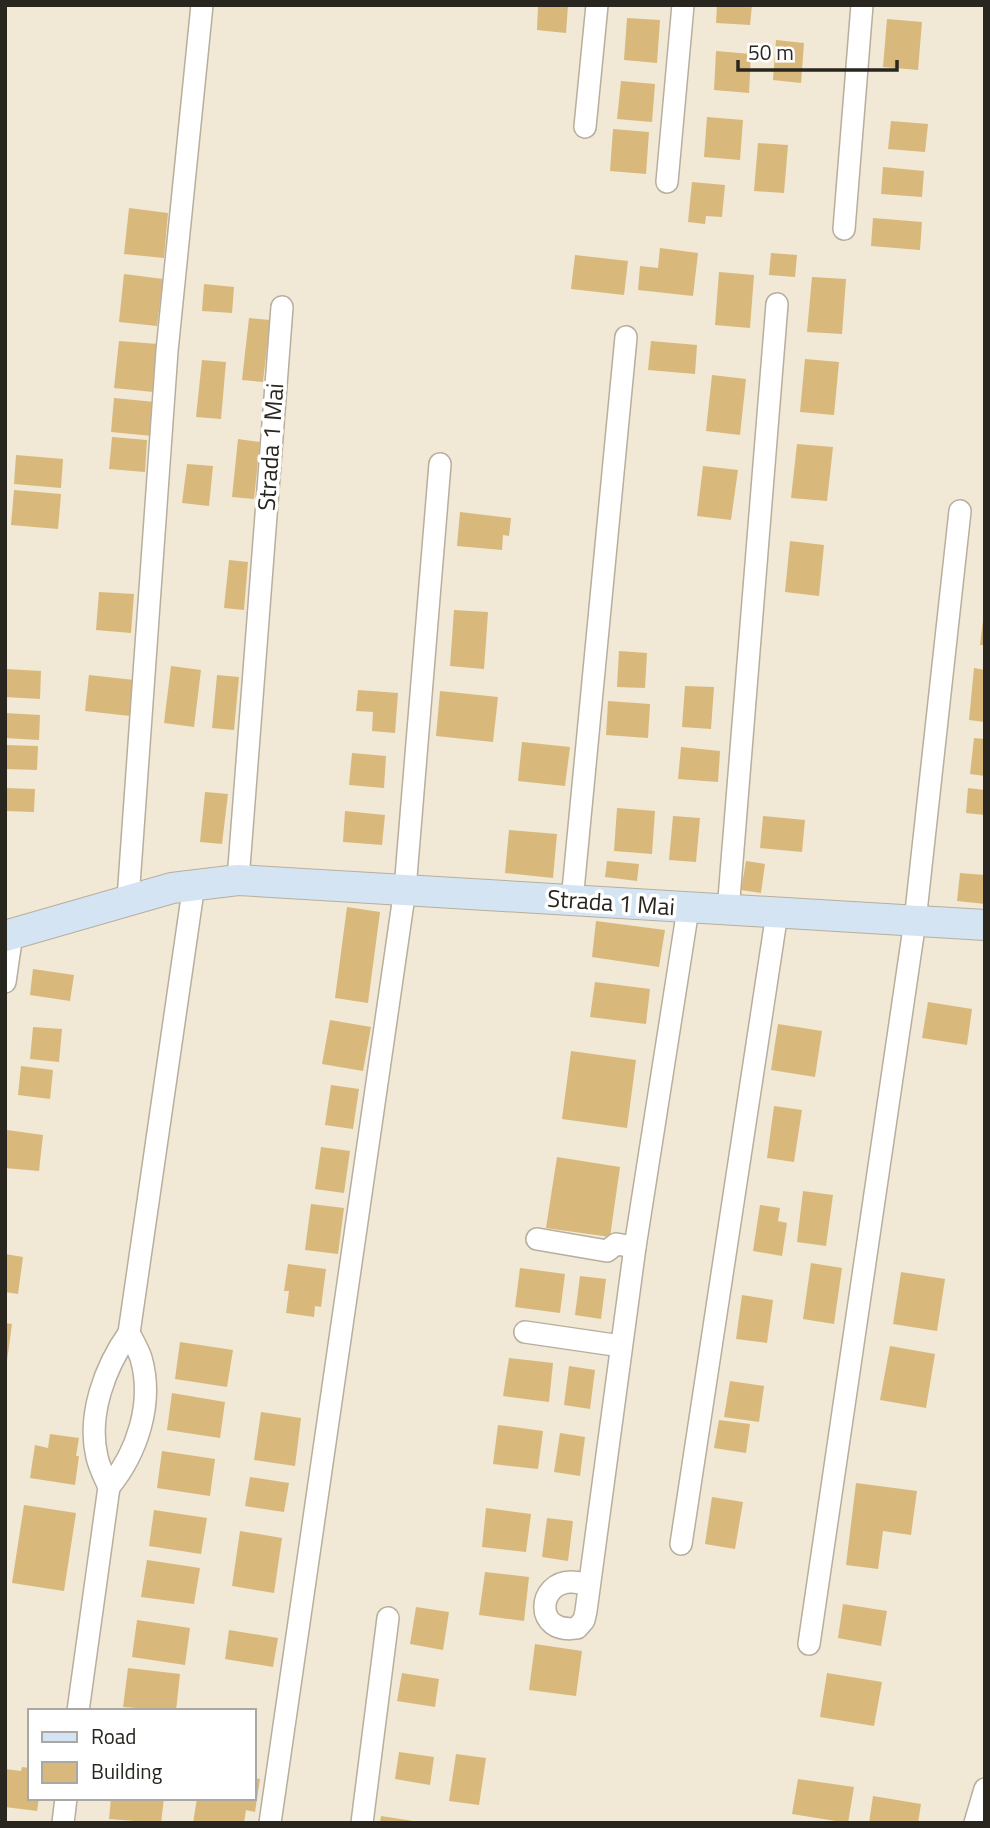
<svg xmlns="http://www.w3.org/2000/svg" width="990" height="1828" font-family="'Titillium Web',sans-serif">
<style>
.building{fill:#d8b97b}
.lines{fill:none;stroke-linecap:round;stroke-linejoin:round}
.street-casing{stroke:#b7ae9d;stroke-width:24}
.secondary-casing{stroke:#b7ae9d;stroke-width:32}
.street{stroke:#fff;stroke-width:21}
.secondary{stroke:#d4e4f2;stroke-width:30}
.labels{text-anchor:middle;stroke-width:7;stroke-linejoin:round;paint-order:stroke}
.street-label{font-size:24px;fill:#29261f;stroke:#fff}
</style>
<rect width="100%" height="100%" fill="#f2e8d6"/>
<g class="building">
<path d="M538,5H568L566,33L537,30Z"/>
<path d="M717,5H752L750,25L716,23Z"/>
<path d="M627,18L660,20L657,63L624,60Z"/>
<path d="M887,19L922,22L918,70L883,67Z"/>
<path d="M776,40L804,43L801,83L773,80Z"/>
<path d="M716,51L751,54L749,93L714,90Z"/>
<path d="M621,81L655,84L652,122L617,119Z"/>
<path d="M707,117L743,120L740,160L704,157Z"/>
<path d="M891,121L928,124L925,152L888,149Z"/>
<path d="M613,129L649,132L646,174L610,171Z"/>
<path d="M758,143L788,145L784,193L754,191Z"/>
<path d="M883,167L924,171L922,197L881,194Z"/>
<path d="M692,182L725,185L722,217L706,216L705,224L688,222Z"/>
<path d="M129,208L168,213L164,258L124,254Z"/>
<path d="M873,218L922,222L920,250L871,246Z"/>
<path d="M660,248L698,253L693,296L638,290L640,266L658,268Z"/>
<path d="M771,253L797,255L795,277L769,275Z"/>
<path d="M575,255L628,261L624,295L571,289Z"/>
<path d="M719,272L754,275L750,328L715,325Z"/>
<path d="M124,274L163,279L157,326L119,322Z"/>
<path d="M812,277L846,279L842,334L807,332Z"/>
<path d="M204,284L234,287L232,313L202,311Z"/>
<path d="M249,318L270,320L263,382L242,380Z"/>
<path d="M119,341L158,344L153,392L114,388Z"/>
<path d="M651,341L697,345L695,374L648,370Z"/>
<path d="M805,359L839,362L834,415L800,412Z"/>
<path d="M202,360L226,362L221,419L196,417Z"/>
<path d="M712,375L746,379L740,435L706,431Z"/>
<path d="M114,398L155,402L152,436L111,432Z"/>
<path d="M112,437L147,440L145,472L109,469Z"/>
<path d="M238,439L260,442L254,499L232,497Z"/>
<path d="M797,444L833,447L827,501L791,498Z"/>
<path d="M16,455L63,459L61,488L14,484Z"/>
<path d="M187,464L213,466L209,506L182,503Z"/>
<path d="M703,466L738,470L731,520L697,516Z"/>
<path d="M14,490L61,494L58,529L11,525Z"/>
<path d="M460,512L511,518L509,536L503,535L502,550L457,546Z"/>
<path d="M790,541L824,545L819,596L785,592Z"/>
<path d="M229,560L248,562L244,610L224,608Z"/>
<path d="M99,592L134,594L131,633L96,630Z"/>
<path d="M454,610L488,612L484,669L450,666Z"/>
<path d="M983,621H985V645H980Z"/>
<path d="M619,651L647,653L645,688L617,687Z"/>
<path d="M171,666L201,670L194,727L164,723Z"/>
<path d="M974,668L985,670V722L969,720Z"/>
<path d="M6,669L41,671L40,699L5,697Z"/>
<path d="M89,675L134,680L130,716L85,711Z"/>
<path d="M217,675L239,677L234,730L212,728Z"/>
<path d="M685,686L714,687L711,729L682,727Z"/>
<path d="M358,690L398,693L395,733L372,731L373,712L356,711Z"/>
<path d="M440,691L498,697L493,742L436,736Z"/>
<path d="M608,701L650,704L648,738L606,735Z"/>
<path d="M5,713L40,715L39,740L5,738Z"/>
<path d="M974,738L985,739V776L970,774Z"/>
<path d="M522,742L570,747L565,786L518,781Z"/>
<path d="M5,745L38,746L37,770L5,769Z"/>
<path d="M681,747L720,751L718,782L678,779Z"/>
<path d="M352,753L386,756L384,788L349,785Z"/>
<path d="M5,788L35,789L34,812L5,811Z"/>
<path d="M968,788L985,790V815L966,813Z"/>
<path d="M205,792L228,794L222,844L200,842Z"/>
<path d="M617,808L655,811L652,854L614,851Z"/>
<path d="M345,811L385,815L382,845L343,842Z"/>
<path d="M673,816L700,818L696,862L669,860Z"/>
<path d="M763,816L805,820L802,852L760,848Z"/>
<path d="M509,830L557,834L553,878L505,873Z"/>
<path d="M607,861L639,864L637,881L605,877Z"/>
<path d="M746,861L765,864L761,893L741,890Z"/>
<path d="M960,873L985,875V904L957,901Z"/>
<path d="M347,907L380,912L368,1003L335,998Z"/>
<path d="M596,921L665,930L659,967L592,957Z"/>
<path d="M33,969L74,975L70,1001L30,995Z"/>
<path d="M595,982L650,989L646,1024L590,1017Z"/>
<path d="M928,1002L972,1009L967,1045L922,1038Z"/>
<path d="M330,1020L371,1027L363,1071L322,1064Z"/>
<path d="M778,1024L822,1031L815,1077L771,1070Z"/>
<path d="M33,1027L62,1029L59,1062L30,1059Z"/>
<path d="M571,1051L636,1060L627,1128L562,1119Z"/>
<path d="M21,1066L53,1070L50,1099L18,1095Z"/>
<path d="M331,1085L359,1089L353,1129L325,1125Z"/>
<path d="M774,1106L802,1110L794,1162L767,1158Z"/>
<path d="M7,1130L43,1135L39,1171L5,1168Z"/>
<path d="M321,1147L350,1151L344,1193L315,1189Z"/>
<path d="M557,1157L620,1167L610,1237L546,1228Z"/>
<path d="M803,1191L833,1195L826,1246L797,1242Z"/>
<path d="M311,1204L344,1208L338,1254L305,1250Z"/>
<path d="M760,1205L780,1208L778,1221L787,1223L782,1256L753,1251Z"/>
<path d="M5,1254L23,1257L18,1294L5,1292Z"/>
<path d="M811,1263L842,1268L834,1324L803,1319Z"/>
<path d="M288,1264L326,1269L321,1307L315,1306L314,1317L286,1313L289,1291H284Z"/>
<path d="M520,1268L565,1274L560,1313L515,1307Z"/>
<path d="M901,1272L945,1279L937,1331L893,1324Z"/>
<path d="M580,1276L606,1279L601,1319L575,1315Z"/>
<path d="M742,1295L773,1300L767,1343L736,1339Z"/>
<path d="M5,1323L12,1324L7,1361H5Z"/>
<path d="M180,1342L233,1350L227,1387L175,1379Z"/>
<path d="M890,1346L935,1354L926,1408L880,1400Z"/>
<path d="M509,1358L553,1363L549,1402L503,1396Z"/>
<path d="M569,1366L595,1370L590,1409L564,1405Z"/>
<path d="M730,1381L764,1386L759,1422L724,1417Z"/>
<path d="M172,1393L225,1402L220,1438L167,1430Z"/>
<path d="M261,1412L301,1418L295,1466L254,1460Z"/>
<path d="M719,1420L750,1424L746,1453L714,1448Z"/>
<path d="M498,1425L543,1431L538,1469L493,1464Z"/>
<path d="M560,1433L585,1437L580,1476L554,1472Z"/>
<path d="M50,1434L79,1438L76,1456H79L75,1485L30,1478L35,1445L48,1448Z"/>
<path d="M162,1451L215,1459L210,1496L157,1488Z"/>
<path d="M250,1477L289,1483L284,1512L245,1506Z"/>
<path d="M856,1483L917,1491L911,1535L883,1531L878,1569L846,1565Z"/>
<path d="M712,1497L743,1502L735,1549L705,1544Z"/>
<path d="M24,1505L76,1513L64,1591L12,1583Z"/>
<path d="M486,1508L531,1514L526,1552L482,1547Z"/>
<path d="M154,1510L207,1518L201,1554L149,1546Z"/>
<path d="M547,1518L573,1521L568,1561L542,1557Z"/>
<path d="M240,1531L282,1538L274,1593L232,1586Z"/>
<path d="M147,1560L200,1568L194,1604L141,1597Z"/>
<path d="M485,1572L529,1577L524,1621L479,1615Z"/>
<path d="M843,1604L887,1611L881,1646L838,1638Z"/>
<path d="M416,1607L449,1612L443,1650L410,1644Z"/>
<path d="M137,1620L190,1628L185,1665L132,1657Z"/>
<path d="M229,1630L278,1638L273,1667L225,1659Z"/>
<path d="M535,1644L582,1651L576,1696L529,1690Z"/>
<path d="M128,1668L180,1674L176,1711L123,1707Z"/>
<path d="M402,1673L439,1679L435,1707L397,1701Z"/>
<path d="M827,1673L882,1682L874,1726L820,1717Z"/>
<path d="M399,1752L434,1757L430,1785L395,1779Z"/>
<path d="M456,1754L486,1758L479,1805L449,1801Z"/>
<path d="M22,1767L30,1768V1798H39L37,1811L5,1807V1769L21,1771Z"/>
<path d="M254,1778L260,1779L255,1812L246,1810L244,1823H193L197,1798H254Z"/>
<path d="M798,1779L854,1787L848,1823L792,1814Z"/>
<path d="M873,1796L921,1804L918,1823H869Z"/>
<path d="M111,1798H164L161,1823L109,1819Z"/>
<path d="M381,1816L413,1821V1823H380Z"/>
</g>
<g class="lines">
<g class="street-casing">
<g id="street">
<path d="M585,127L597,5"/>
<path d="M667,182L683,5"/>
<path d="M844,229L862,5"/>
<path d="M238,880L282,307"/>
<path d="M128,899L167,351L202,5"/>
<path d="M572,901L626,337"/>
<path d="M728,911L777,304"/>
<path d="M5,982L12,934"/>
<path d="M537,1239L607,1251L616,1244L635,1247"/>
<path d="M525,1332L621,1346"/>
<path d="M109,1487C137,1453 154,1403 141,1358C138,1349 133,1341 129,1333"/>
<path d="M681,1544L777,913"/>
<path d="M589,1585C584,1584 577,1582 572,1582C537,1581 533,1635 577,1628L584,1620L586,1611L635,1247L688,909"/>
<path d="M809,1644L915,921L960,511"/>
<path d="M78,1711L109,1487C105,1478 99,1467 97,1457C87,1415 105,1367 129,1333L194,884"/>
<path d="M63,1823L66,1798"/>
<path d="M270,1823L405,889L440,464"/>
<path d="M362,1823L388,1618"/>
<path d="M975,1823L985,1789"/>
</g>
</g>
<g class="secondary-casing">
<path id="secondary" d="M5,936L172,888L238,880L985,925"/>
</g>
<use href="#street" class="street"/>
<use href="#secondary" class="secondary"/>
</g>
<g class="labels">
<g class="street-label">
<text transform="translate(271 447) rotate(-86)" y="8">Strada 1 Mai</text>
<text transform="translate(611 903) rotate(4)" y="8">Strada 1 Mai</text>
</g>
</g>
<rect width="990" height="1828" fill="none" stroke="#29261f" stroke-width="14"/>
<rect x="28" y="1709" width="228" height="91" fill="#ffffff" stroke="#a9a8a5" stroke-width="2"/>
<rect x="42" y="1732" width="35" height="10" fill="#d4e4f2" stroke="#a9a8a5" stroke-width="2"/>
<text x="91" y="1744" font-size="21" fill="#29261f">Road</text>
<rect x="42" y="1762" width="35" height="21" fill="#d8b97b" stroke="#a9a8a5" stroke-width="2"/>
<text x="91" y="1779" font-size="21" fill="#29261f">Building</text>
<path d="M738 60v10h159v-10" fill="none" stroke="#29261f" stroke-width="3.5"/>
<text x="748" y="60" font-size="21" fill="#29261f" stroke="#ffffff" stroke-width="5" paint-order="stroke">50 m</text>
</svg>
